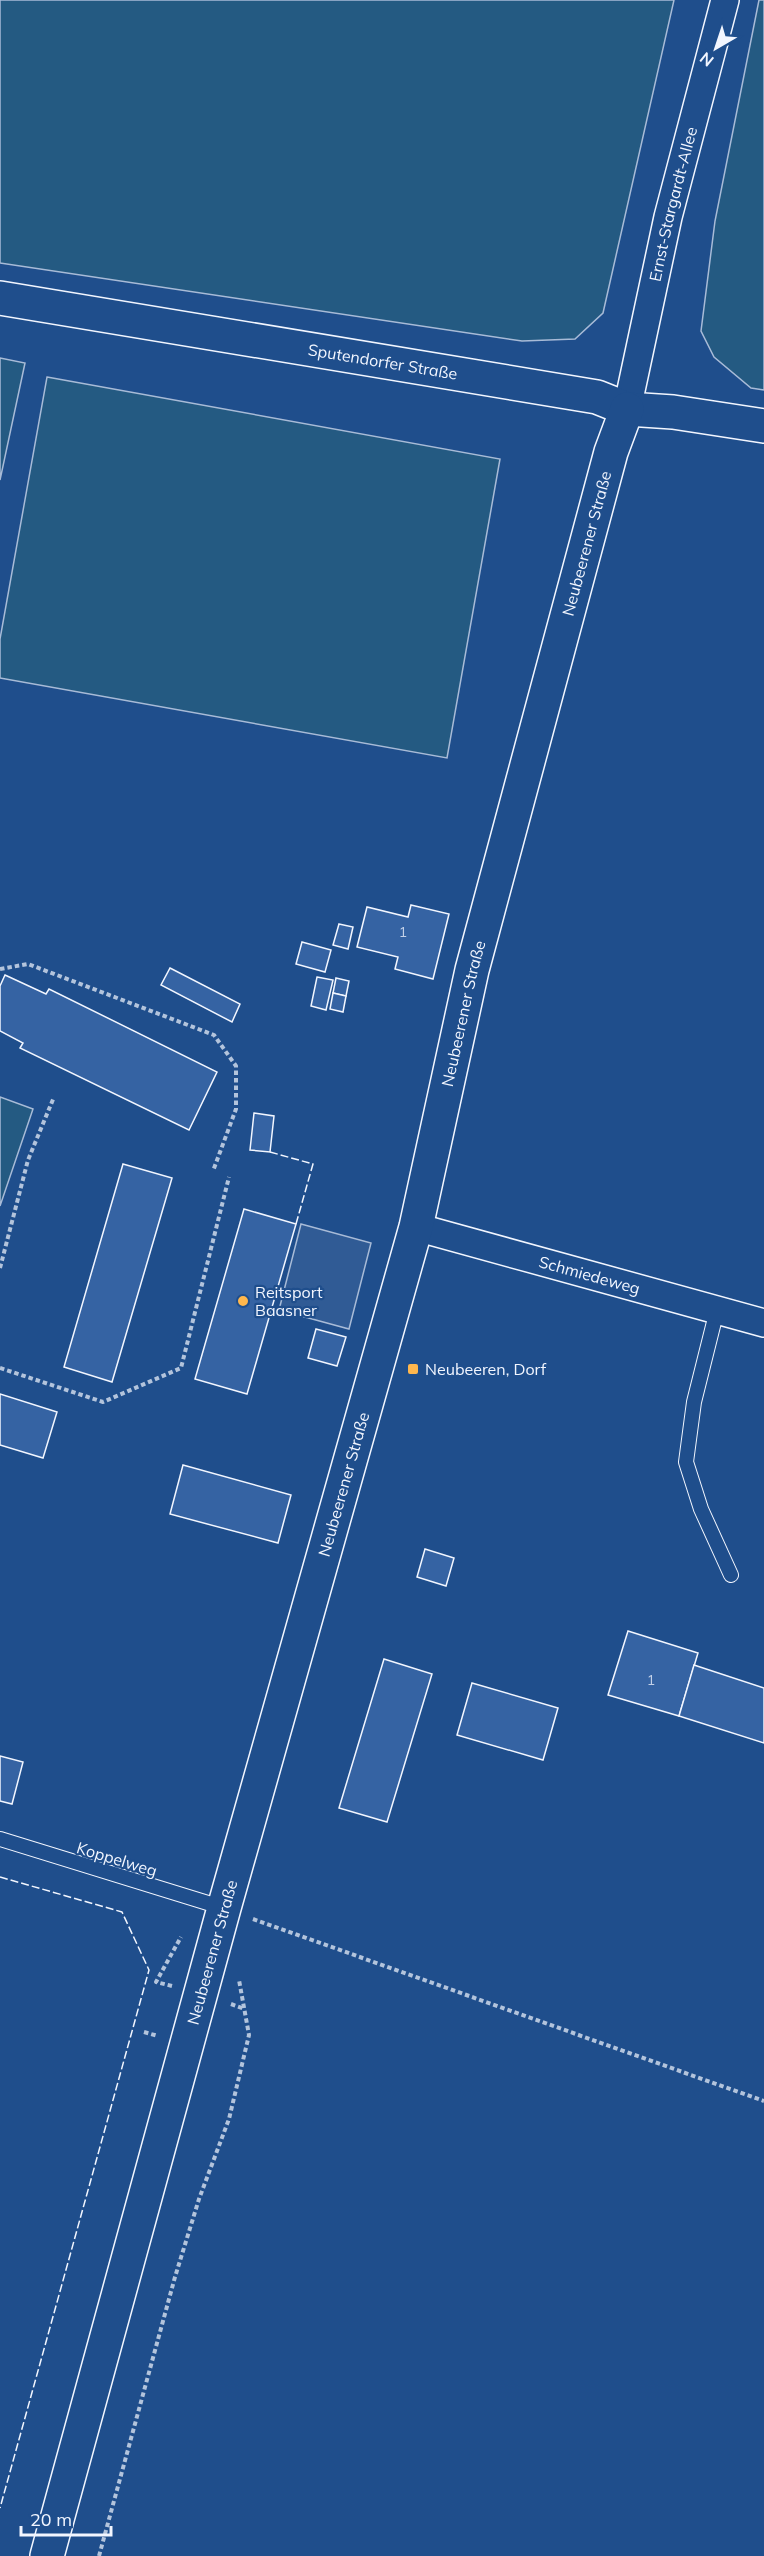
<svg xmlns="http://www.w3.org/2000/svg" width="764" height="2556" font-family="Mulish,sans-serif">
<style>
.green{fill:#245a82;stroke:#a8bbd7;stroke-width:1.5}
.parking{fill:#305b95;stroke:#a8bbd7;stroke-width:1.5}
.building{fill:#3563a3;stroke:#f2f6ff;stroke-width:1.5}
.lines{fill:none;stroke-linecap:round;stroke-linejoin:round}
.lane-casing{stroke:#f2f6ff;stroke-width:16}
.street-casing{stroke:#f2f6ff;stroke-width:30}
.secondary-casing{stroke:#f2f6ff;stroke-width:36}
.path{stroke:#b3c4dc;stroke-width:4;stroke-dasharray:4.5 3;stroke-linecap:butt}
.lane{stroke:#1f4e8c;stroke-width:14}
.street{stroke:#1f4e8c;stroke-width:27}
.secondary{stroke:#1f4e8c;stroke-width:33}
.fence{stroke:#f2f6ff;stroke-width:1.5;stroke-dasharray:8 3;stroke-linecap:butt}
.poi-dot{fill:#ffb74d;stroke:#1f4e8c;stroke-width:2}
.labels{text-anchor:middle;stroke-width:4.5;stroke-linejoin:round;paint-order:stroke}
.number-label{font-size:14px;fill:#c3d1e8}
.street-label{font-size:16px;fill:#f2f6ff;stroke:#1f4e8c}
.poi-label{font-size:16px;fill:#f2f6ff;stroke:#1f4e8c;text-anchor:start}
</style>
<rect width="100%" height="100%" fill="#1f4e8c"/>
<g class="green">
<path d="M0,0H674L603,313L575,339L522,341L0,263Z"/>
<path d="M759,0H764V390L751,388L714,357L701,331L715,221Z"/>
<path d="M0,358L25,363L0,480Z"/>
<path d="M47,377L500,459L447,758L0,678V639Z"/>
<path d="M0,1097L33,1109L0,1206Z"/>
</g>
<path class="parking" d="M301,1224L371,1243L349,1329L279,1310Z"/>
<g class="building">
<path d="M411,905L449,914L433,979L395,969L398,957L357,947L367,907L408,917Z"/>
<path d="M339,924L353,927L348,949L333,945Z"/>
<path d="M302,942L331,950L325,972L296,964Z"/>
<path d="M170,968L240,1004L232,1022L161,985Z"/>
<path d="M5,975L46,994L49,989L217,1072L189,1130L20,1048L23,1043L0,1031V986Z"/>
<path d="M317,977L333,980L326,1010L311,1006Z"/>
<path d="M336,978L349,981L346,996L333,993Z"/>
<path d="M333,993L346,996L343,1012L330,1009Z"/>
<path d="M254,1113L274,1116L270,1152L250,1150Z"/>
<path d="M123,1164L172,1178L112,1382L64,1367Z"/>
<path d="M244,1209L296,1224L247,1394L195,1379Z"/>
<path d="M316,1329L346,1337L337,1366L308,1358Z"/>
<path d="M0,1394L57,1412L43,1458L0,1445Z"/>
<path d="M183,1465L291,1495L278,1543L170,1514Z"/>
<path d="M425,1549L454,1558L446,1586L417,1577Z"/>
<path d="M628,1631L698,1653L679,1716L608,1695Z"/>
<path d="M384,1659L432,1674L387,1822L339,1808Z"/>
<path d="M694,1665L764,1688V1743L679,1716Z"/>
<path d="M472,1683L558,1708L543,1760L457,1735Z"/>
<path d="M0,1756L23,1762L12,1804L0,1801Z"/>
</g>
<g class="lines">
<g class="lane-casing">
<g id="lane">
<path d="M717,1310L694,1402L686,1462L701,1509L731,1575"/>
<path d="M0,1839L224,1908"/>
</g>
</g>
<g class="street-casing">
<g id="street">
<path id="s1" d="M627,409L668,217L725,0"/>
<path id="s2" d="M416,1227L764,1323"/>
</g>
</g>
<g class="secondary-casing">
<g id="secondary">
<path id="s3" d="M0,298L597,397L627,409L673,412L764,426"/>
<path id="s4" d="M47,2556L224,1908L416,1227L472,970L611,452L627,409"/>
</g>
</g>
<g class="path">
<path d="M0,969L28,964L214,1035L236,1066V1109L213,1171"/>
<path d="M0,1268L28,1160L54,1097"/>
<path d="M0,1368L103,1402L181,1368L229,1177"/>
<path d="M253,1919L764,2101"/>
<path d="M172,1986L156,1982L181,1937"/>
<path d="M231,2004L245,2009"/>
<path d="M144,2032L158,2036"/>
<path d="M99,2556L175,2277L199,2199L229,2119L249,2035L239,1980"/>
</g>
<use href="#lane" class="lane"/>
<use href="#street" class="street"/>
<use href="#secondary" class="secondary"/>
<g class="fence">
<path d="M270,1152L313,1164L296,1224"/>
<path d="M0,1877L122,1912L149,1970L0,2508"/>
</g>
</g>
<g class="poi-dot">
<circle cx="243" cy="1301" r="6"/>
<rect x="407" y="1363" width="12" height="12" rx="3"/>
</g>
<g class="labels">
<g class="number-label">
<text x="403" y="937">1</text>
<text x="651" y="1685">1</text>
</g>
<g class="street-label">
<text dy="6" stroke="none"><textPath href="#s1" startOffset="210">Ernst-Stargardt-Allee</textPath></text>
<text dy="6" stroke="none"><textPath href="#s3" startOffset="388">Sputendorfer Straße</textPath></text>
<text dy="6" stroke="none"><textPath href="#s4" startOffset="2084">Neubeerener Straße</textPath></text>
<text dy="6" stroke="none"><textPath href="#s4" startOffset="1598">Neubeerener Straße</textPath></text>
<text dy="6" stroke="none"><textPath href="#s2" startOffset="180">Schmiedeweg</textPath></text>
<text dy="6" stroke="none"><textPath href="#s4" startOffset="1112">Neubeerener Straße</textPath></text>
<text transform="translate(117 1859) rotate(17)" y="6">Koppelweg</text>
<text dy="6" stroke="none"><textPath href="#s4" startOffset="626">Neubeerener Straße</textPath></text>
</g>
<g class="poi-label">
<text x="255" y="1298">Reitsport<tspan x="255" dy="18">Baasner</tspan></text>
<text x="425" y="1375">Neubeeren, Dorf</text>
</g>
</g>
<g transform="translate(716 48) rotate(219)" stroke="#1f4e8c" stroke-width="4.5" paint-order="stroke">
<path d="M0-4.5L10 22L0 15L-10 22Z" fill="#f2f6ff"/>
<text y="-9" font-size="16" font-weight="bold" text-anchor="middle" fill="#f2f6ff">N</text>
</g>
<path d="M21 2526v9h90v-9" fill="none" stroke="#f2f6ff" stroke-width="3"/>
<text x="30" y="2526" font-size="18" fill="#f2f6ff" stroke="#1f4e8c" stroke-width="4.5" paint-order="stroke">20 m</text>
</svg>
